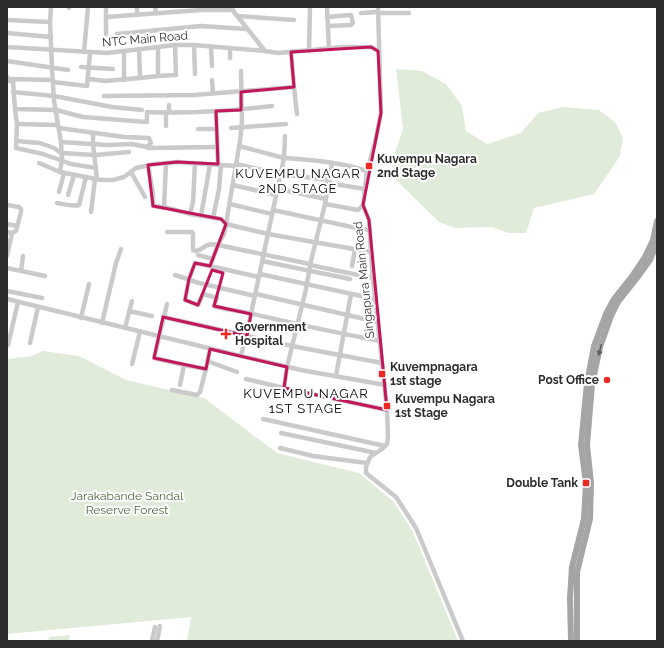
<svg xmlns="http://www.w3.org/2000/svg" width="664" height="648" font-family="Raleway,sans-serif">
<style>
.green{fill:#e1ebd9}
.lines{fill:none;stroke-linecap:round;stroke-linejoin:round}
.minor{stroke:#cacaca;stroke-width:4.5}
.major{stroke:#a5a5a5;stroke-width:6}
.oneway{fill:#5d5d5d}
.marked{fill:none;stroke:#c2185b;stroke-width:3;stroke-linejoin:round}
.poi-dot{fill:#ee2825;stroke:#fff;stroke-width:1.5}
.labels{text-anchor:middle;stroke-width:4;stroke-linejoin:round;paint-order:stroke}
.street-label{font-size:12px;fill:#2d2d2d;stroke:#fff}
.poi-label{font-size:12px;font-weight:bold;fill:#2d2d2d;stroke:#fff;text-anchor:start}
.park-label{font-size:12px;fill:#4b6a38;stroke:#fff}
.neighbourhood-label{font-size:13px;letter-spacing:1px;fill:#000;stroke:#fff}
</style>
<rect width="100%" height="100%" fill="#fff"/>
<g class="green">
<path d="M396,69L422,71L446,84L462,106L466,131L487,144L521,133L538,113L563,107L599,110L615,122L623,138L620,156L594,194L534,208L526,233H508L492,227L455,228L439,222L394,178L392,161L403,129Z"/>
<path d="M43,351L79,356L126,380L204,398L277,453L359,473L394,502L413,532L458,641H187L191,617L7,634V359L32,356Z"/>
<path d="M70,635L69,641H48L49,637Z"/>
</g>
<g class="lines">
<g class="minor">
<path d="M51,7L50,22L52,68L54,101L61,142L62,159L60,172L101,180H113L124,177L136,168L155,164L177,162L235,166"/>
<path d="M106,7V34"/>
<path d="M137,7V14"/>
<path d="M155,7L156,13"/>
<path d="M230,7L265,51L278,53L344,47H371L378,51"/>
<path d="M327,7L329,49"/>
<path d="M378,7L381,113L375,142L367,171L363,205L369,220L372,269L387,410L388,437L387,444L382,449L370,457L366,467V473L396,497L416,528L463,641"/>
<path d="M69,8V7"/>
<path d="M361,13L378,12"/>
<path d="M378,13H409"/>
<path d="M237,16L294,20"/>
<path d="M106,17L201,10H233"/>
<path d="M327,17L351,15L353,23L351,25L328,26"/>
<path d="M7,20L50,22"/>
<path d="M7,33L51,37"/>
<path d="M117,34L201,26L247,29"/>
<path d="M194,45L195,74"/>
<path d="M211,46L212,66"/>
<path d="M7,47L107,53L175,45H194L265,51"/>
<path d="M309,51L310,7"/>
<path d="M84,52L88,7"/>
<path d="M124,52V80"/>
<path d="M230,58V48"/>
<path d="M7,61L68,70"/>
<path d="M81,67L113,69"/>
<path d="M158,76L176,75L175,45"/>
<path d="M7,77L9,81H13L15,109L56,110L83,117L147,122V112C189,114 231,111 272,106"/>
<path d="M140,78L158,76V48"/>
<path d="M9,79L52,80"/>
<path d="M89,79L105,81L140,78L139,50"/>
<path d="M212,80L213,93"/>
<path d="M53,82L87,86L90,53"/>
<path d="M294,87L297,114"/>
<path d="M13,92L54,96L112,107L142,110"/>
<path d="M104,96L194,95L294,87L291,52"/>
<path d="M169,105V112"/>
<path d="M15,109L17,124L16,148L43,154L71,164L96,168"/>
<path d="M216,111L218,164"/>
<path d="M166,112V126"/>
<path d="M17,124L58,125"/>
<path d="M59,128L124,137L149,138L151,143L147,147L132,144L107,145L61,142"/>
<path d="M231,128L286,124"/>
<path d="M198,129H216"/>
<path d="M93,133V144L97,179"/>
<path d="M16,141L40,143L54,148L61,153L95,155L129,152"/>
<path d="M239,146L284,158L285,136"/>
<path d="M148,148L217,147"/>
<path d="M39,163L60,172"/>
<path d="M332,163L325,204L311,261L306,289L287,367L284,388L387,410"/>
<path d="M236,164L281,174L329,180"/>
<path d="M148,165L153,194V206L168,208L190,214L221,219L226,224L240,141L242,121L241,71"/>
<path d="M131,172L145,197"/>
<path d="M328,183L365,189"/>
<path d="M233,185L276,195"/>
<path d="M278,189L326,199"/>
<path d="M59,192L64,173"/>
<path d="M68,195L74,175"/>
<path d="M57,203C64,204 72,207 79,205L86,177"/>
<path d="M230,204L272,214"/>
<path d="M325,204L358,210L363,205"/>
<path d="M7,205L19,207L21,209V212L16,231L12,233L7,232"/>
<path d="M164,208L166,163"/>
<path d="M273,210L361,229L370,230"/>
<path d="M91,212L95,179"/>
<path d="M190,214L193,202L195,163"/>
<path d="M201,216L210,164"/>
<path d="M213,218L219,189L221,165"/>
<path d="M7,224L17,226"/>
<path d="M167,232H192L193,234V250L195,251C206,250 203,242 218,245L210,266L259,277"/>
<path d="M198,255L213,259"/>
<path d="M7,256L12,233"/>
<path d="M262,261L350,279"/>
<path d="M310,264L218,245L224,234L226,224L268,234L371,252"/>
<path d="M310,265L373,278"/>
<path d="M210,266L195,263L189,279L185,300L198,305L203,294L217,298L214,306C227,310 240,311 253,314C296,324 338,333 380,341"/>
<path d="M352,266L355,249"/>
<path d="M7,268L45,276"/>
<path d="M21,271L23,256"/>
<path d="M260,274L375,299"/>
<path d="M175,275L199,283L255,296"/>
<path d="M7,291L42,298"/>
<path d="M256,294L378,322"/>
<path d="M7,299L241,356L251,314L284,158C312,160 341,162 367,171"/>
<path d="M167,304L154,358L184,365L180,385"/>
<path d="M129,311L152,316"/>
<path d="M163,317L292,346L382,363"/>
<path d="M81,318L89,284"/>
<path d="M102,323L116,263L121,249"/>
<path d="M125,328L132,301"/>
<path d="M30,343L38,307"/>
<path d="M8,345L18,302"/>
<path d="M241,356L301,370L385,385"/>
<path d="M207,361L237,372"/>
<path d="M132,364L140,332"/>
<path d="M206,369L210,349"/>
<path d="M336,376L351,294"/>
<path d="M246,379L284,388"/>
<path d="M172,390L197,395L200,392L206,369L184,365"/>
<path d="M263,419L385,446"/>
<path d="M281,433L376,453"/>
<path d="M280,448L313,456L367,463"/>
<path d="M152,641L155,627"/>
<path d="M157,641L160,626"/>
</g>
<g class="major">
<path d="M571,641L570,598L572,567L584,519L586,483L581,445L587,383L594,346L606,314L614,299L633,275L645,257L653,240L657,221"/>
<path d="M577,641V572L590,519L591,483L587,445L592,384L600,347L611,316L618,302L637,278L650,260L657,243"/>
</g>
</g>
<defs><path id="oneway-solid" d="M-6-.8H1V-3.2L6.5 0L1 3.2V.8H-6Z"/></defs>
<use class="oneway" href="#oneway-solid" transform="translate(600 350) rotate(104)"/>
<path class="marked" d="M371,47L378,51L381,113L363,205L369,220L387,410L284,388L287,367L210,349L206,369L154,358L163,317L247,336L251,314L214,306L223,273L212,270L198,305L185,300L189,279L195,263L210,266L226,224L221,219L153,206L148,165L177,162L218,164L216,111L241,110V92L294,87L291,52Z"/>
<g class="poi-dot">
<rect x="365" y="162" width="8" height="8" rx="2"/>
<path d="M224 328h4v4h4v4h-4v4h-4v-4h-4v-4h4z"/>
<rect x="378" y="370" width="8" height="8" rx="2"/>
<circle cx="607" cy="380" r="4"/>
<rect x="383" y="402" width="8" height="8" rx="2"/>
<rect x="582" y="479" width="8" height="8" rx="2"/>
</g>
<g class="labels">
<g class="street-label">
<text transform="translate(145 39) rotate(-5)" y="4">NTC Main Road</text>
<text transform="translate(364 280) rotate(-96)" y="4">Singapura Main Road</text>
</g>
<g class="poi-label">
<text x="377" y="163">Kuvempu Nagara<tspan x="377" dy="14">2nd Stage</tspan></text>
<text x="235" y="331">Government<tspan x="235" dy="14">Hospital</tspan></text>
<text x="390" y="371">Kuvempnagara<tspan x="390" dy="14">1st stage</tspan></text>
<text x="599" y="384" text-anchor="end">Post Office</text>
<text x="395" y="403">Kuvempu Nagara<tspan x="395" dy="14">1st Stage</tspan></text>
<text x="578" y="487" text-anchor="end">Double Tank</text>
</g>
<g class="park-label">
<text x="127" y="500">Jarakabande Sandal<tspan x="127" dy="14">Reserve Forest</tspan></text>
</g>
<g class="neighbourhood-label">
<text x="298" y="178">KUVEMPU NAGAR<tspan x="298" dy="15">2ND STAGE</tspan></text>
<text x="306" y="398">KUVEMPU NAGAR<tspan x="306" dy="15">1ST STAGE</tspan></text>
</g>
</g>
<rect width="664" height="648" fill="none" stroke="#2d2d2d" stroke-width="16"/>
</svg>
